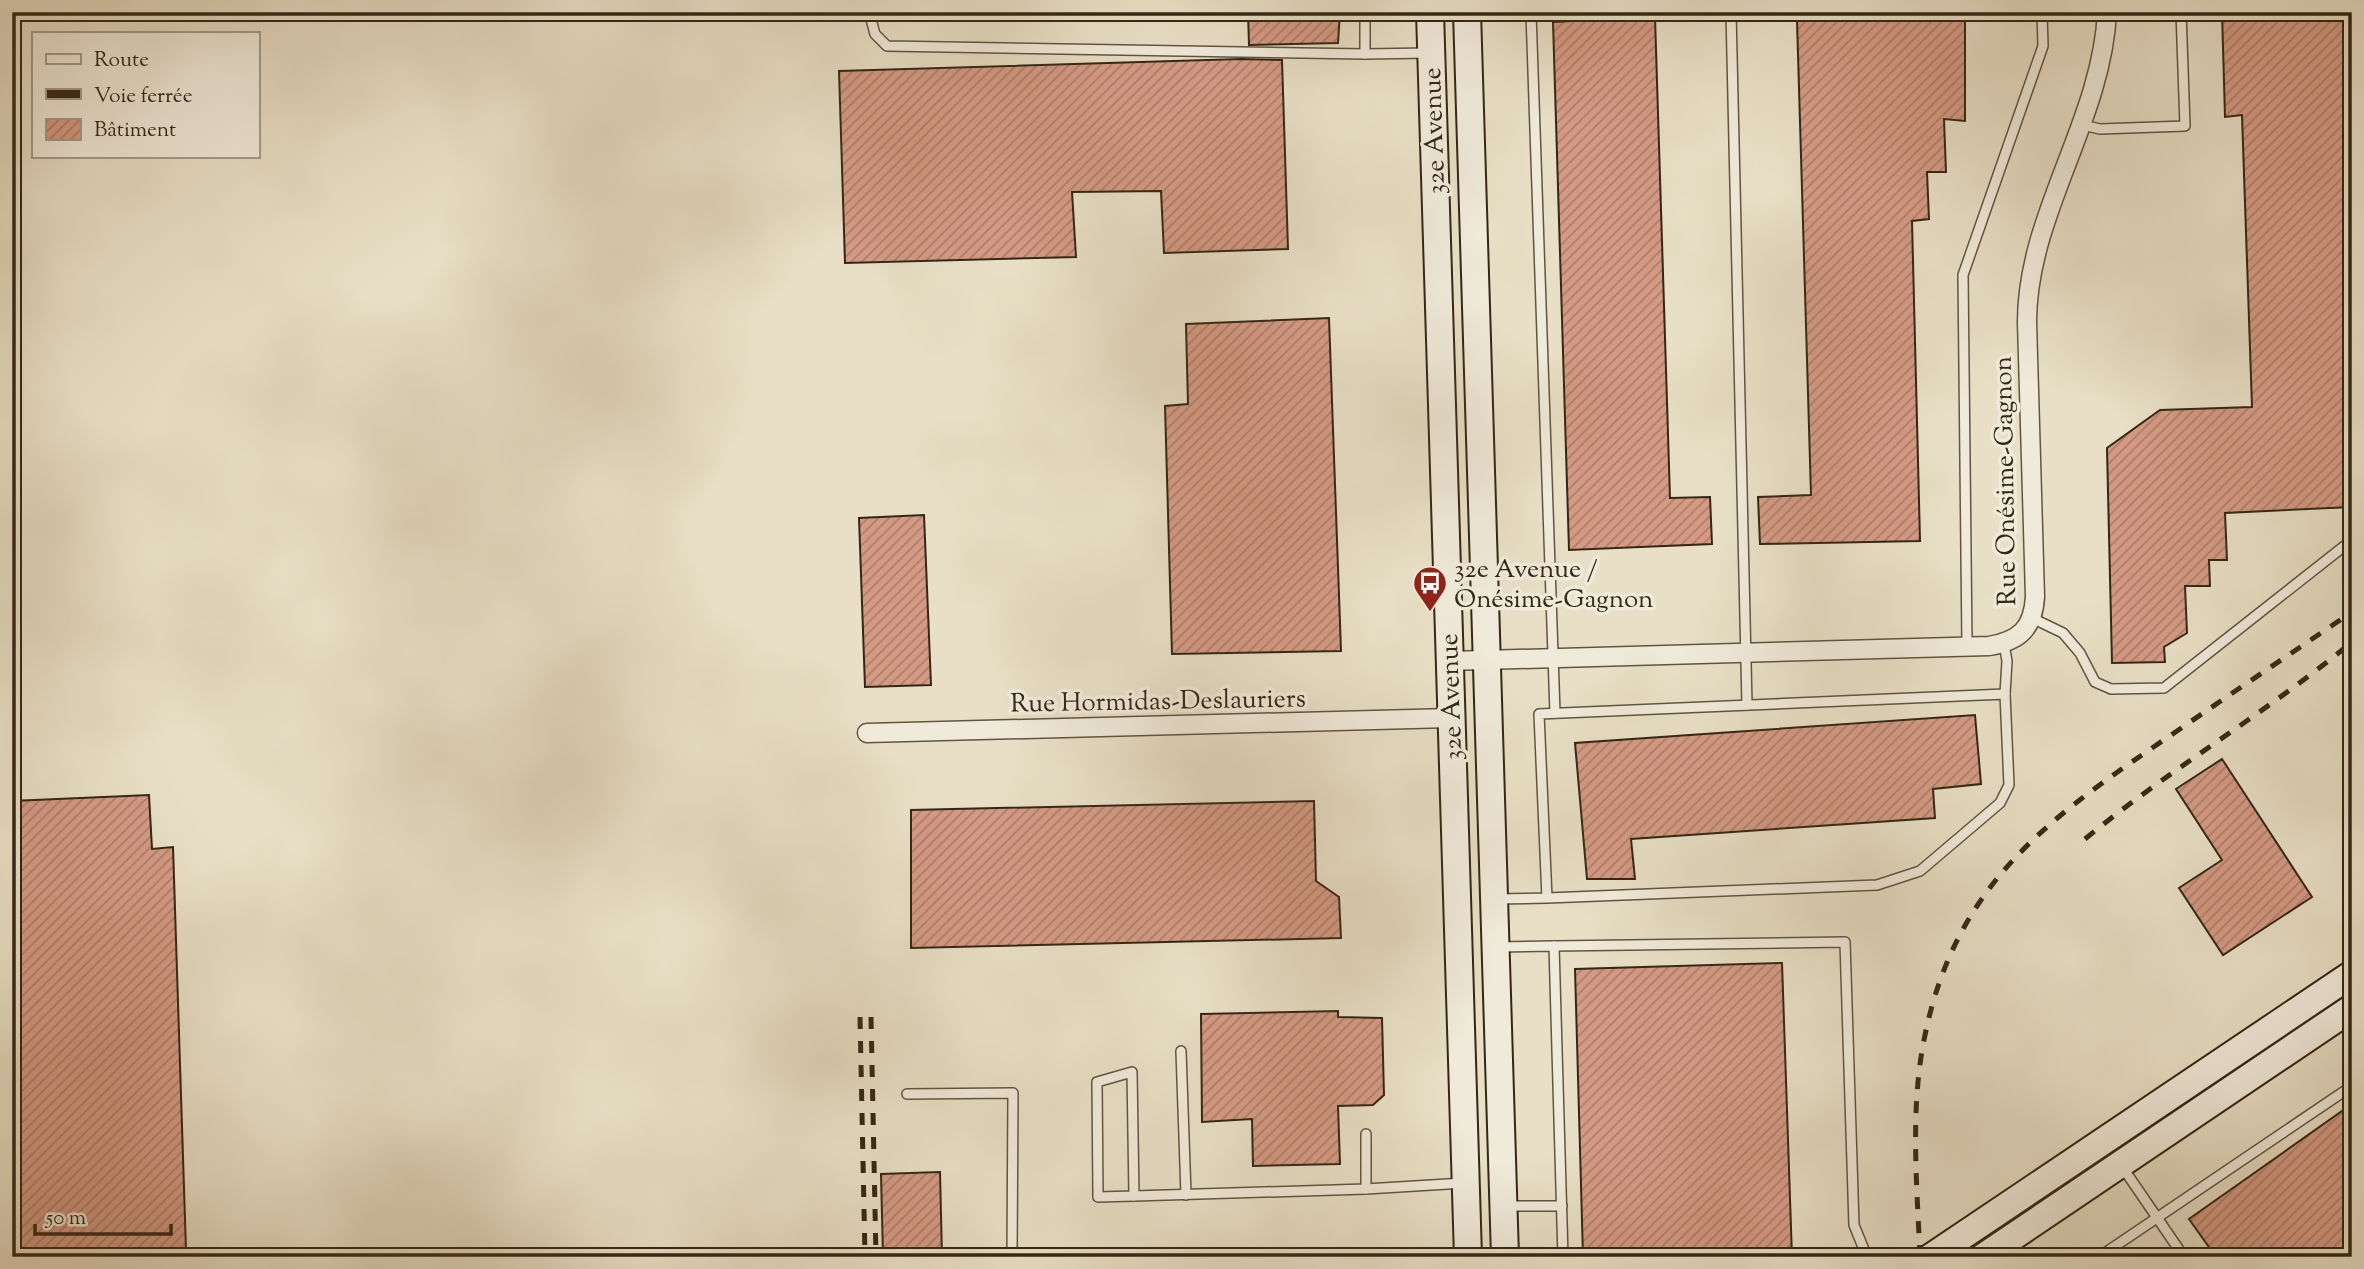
<svg xmlns="http://www.w3.org/2000/svg" width="2364" height="1269" font-family="'Sorts Mill Goudy',serif">
<style>
.building{fill:url(#building-hatch);stroke:#342715;stroke-width:2}
.lines{fill:none;stroke-linecap:round;stroke-linejoin:round}
.lane-casing{stroke:#615541;stroke-width:12}
.street-casing{stroke:#615541;stroke-width:21}
.secondary-casing{stroke:#342715;stroke-width:30}
.lane{stroke:#f0eada;stroke-width:9}
.street{stroke:#f0eada;stroke-width:18}
.secondary{stroke:#f0eada;stroke-width:26}
.rail{stroke:#342715;stroke-width:5;stroke-dasharray:12 12;stroke-linecap:butt}
.labels{text-anchor:middle;stroke-width:7;stroke-linejoin:round;paint-order:stroke}
.street-label{font-size:26px;fill:#342715;stroke:#f0eada}
.poi-label{font-size:26px;fill:#342715;stroke:#f0eada;text-anchor:start}
</style>
<defs>
<pattern id="building-hatch" width="6" height="6" patternUnits="userSpaceOnUse" patternTransform="scale(1.75)"><rect width="6" height="6" fill="#d59a84"/><path d="M-1 1l2-2M0 6l6-6M5 7l2-2" fill="none" stroke="#ae7e6b"/></pattern>
</defs>
<rect width="100%" height="100%" fill="#e8dfc6"/>
<filter id="stains"><feTurbulence type="fractalNoise" baseFrequency=".00286" numOctaves="4"/><feColorMatrix values="0 0 0 0 .2 0 0 0 0 .09 0 0 0 0 .02 0 0 0 .5 -.17"/></filter>
<radialGradient id="worn" r=".72"><stop offset=".6" stop-color="#630" stop-opacity="0"/><stop offset="1" stop-color="#630" stop-opacity=".3"/></radialGradient>
<g class="building">
<path d="M1248,12H1340L1338,43L1249,45Z"/>
<path d="M2222,12H2352V507L2225,513L2227,560H2209L2210,586H2185L2187,633L2164,647L2165,662L2112,663L2107,448L2160,410L2252,407L2242,115L2225,117Z"/>
<path d="M1965,16V121L1944,119L1946,172H1927L1929,219L1912,221L1920,541L1760,544L1758,497L1811,495L1797,20Z"/>
<path d="M1655,17L1670,498L1710,497L1712,544L1569,550L1553,22Z"/>
<path d="M1241,59L1282,60L1288,249L1164,253L1161,191L1072,192L1076,257L845,263L839,71Z"/>
<path d="M1329,318L1341,651L1172,654L1165,406L1188,404L1186,324Z"/>
<path d="M924,515L931,685L865,687L859,518Z"/>
<path d="M1975,715L1981,784L1933,789L1935,818L1631,839L1635,879H1587L1575,743Z"/>
<path d="M2222,759L2312,897L2223,955L2179,888L2222,860L2176,789Z"/>
<path d="M149,795L152,849L173,847L186,1250L162,1252V1257H12V801Z"/>
<path d="M1314,801L1316,881L1339,897L1341,938L911,948V810Z"/>
<path d="M1782,963L1792,1257H1583L1575,969Z"/>
<path d="M1338,1011V1017L1382,1018L1384,1095L1373,1105L1338,1106L1340,1164L1253,1166L1252,1119L1202,1122L1201,1014Z"/>
<path d="M2352,1104V1257H2216L2189,1219Z"/>
<path d="M940,1172L942,1257H883L881,1174Z"/>
</g>
<g class="lines">
<g class="lane-casing">
<g id="lane">
<path d="M869,12L875,34L887,46L1365,54"/>
<path d="M1365,12V54L1429,53"/>
<path d="M1551,12L1531,13L1555,713"/>
<path d="M1731,12L1747,705"/>
<path d="M1470,15L1531,12"/>
<path d="M2082,125L2100,129L2185,126L2181,12"/>
<path d="M2032,618L2063,633L2080,653L2095,682L2111,689L2164,688L2352,540"/>
<path d="M2004,644L2007,661L2005,694"/>
<path d="M1967,646L1963,275L2043,46L2042,12"/>
<path d="M1495,899L1547,898L1877,885L1920,871L2000,803L2009,785L2005,694L1539,714L1547,898"/>
<path d="M1554,946L1845,942L1854,1225L1867,1257"/>
<path d="M1500,947L1554,946L1563,1257"/>
<path d="M1181,1051L1186,1195"/>
<path d="M1132,1072L1134,1196L1098,1197L1097,1082Z"/>
<path d="M907,1094L1013,1093L1012,1257"/>
<path d="M1366,1134V1189"/>
<path d="M2121,1165L2184,1257"/>
<path d="M1134,1196L1366,1189L1464,1183"/>
<path d="M1505,1206H1562"/>
<path d="M2099,1257L2352,1086"/>
</g>
</g>
<g class="street-casing">
<g id="street">
<path d="M1449,661L1989,646C2020,641 2033,628 2035,597L2027,322C2027,214 2102,121 2107,12"/>
<path d="M867,733L1450,718"/>
</g>
</g>
<g class="secondary-casing">
<g id="secondary">
<path d="M1430,12L1468,1257"/>
<path d="M1467,12L1505,1257"/>
<path d="M1931,1257L2352,974"/>
<path d="M1983,1257L2352,1008"/>
</g>
</g>
<use href="#lane" class="lane"/>
<use href="#street" class="street"/>
<use href="#secondary" class="secondary"/>
<g class="rail">
<path d="M2085,839C2170,769 2266,713 2352,642"/>
<path d="M860,1017L865,1257"/>
<path d="M871,1017L876,1257"/>
<path d="M1920,1257C1917,1185 1910,1111 1924,1040C1955,881 2052,816 2177,731C2235,691 2293,652 2352,612"/>
</g>
</g>
<defs>
<g id="bus-pin" transform="scale(1.75)"><path d="M0 17L-7.5 6A9.5 9.5 0 1 1 7.5 6Z" fill="#8f2418" stroke="#f0eada"/><path d="M-5-6H5V4H4V6H2V4H-2V6H-4V4H-5ZM-3.5-4V0h7V-4ZM-3.5 1.2v1.5H-2V1.2ZM2 1.2v1.5H3.5V1.2Z" fill="#fff"/></g>
</defs>
<g fill-rule="evenodd">
<use href="#bus-pin" x="1430" y="583"/>
</g>
<g class="labels">
<g class="street-label">
<text transform="translate(1433 131) rotate(-92)" y="9">32e Avenue</text>
<text transform="translate(2004 481) rotate(-91)" y="9">Rue Onésime-Gagnon</text>
<text transform="translate(1450 697) rotate(-92)" y="9">32e Avenue</text>
<text transform="translate(1158 700) rotate(-1)" y="9">Rue Hormidas-Deslauriers</text>
</g>
<g class="poi-label">
<text x="1454" y="577">32e Avenue /<tspan x="1454" dy="30">Onésime-Gagnon</tspan></text>
</g>
</g>
<rect width="2364" height="1269" fill="none" stroke="#e8dfc6" stroke-width="42"/>
<rect x="14" y="14" width="2336" height="1241" fill="none" stroke="#342715" stroke-width="3.5"/>
<rect x="21" y="21" width="2322" height="1227" fill="none" stroke="#342715" stroke-width="2"/>
<rect x="32" y="32" width="228" height="126" fill="#f0eada" stroke="#a59c8b" stroke-width="2"/>
<rect x="46" y="54" width="35" height="10" fill="#f0eada" stroke="#a59c8b" stroke-width="2"/>
<text x="94" y="66" font-size="21" fill="#342715">Route</text>
<rect x="46" y="89" width="35" height="10" fill="#342715" stroke="#a59c8b" stroke-width="2"/>
<text x="94" y="102" font-size="21" fill="#342715">Voie ferrée</text>
<rect x="46" y="119" width="35" height="21" fill="url(#building-hatch)" stroke="#a59c8b" stroke-width="2"/>
<text x="94" y="136" font-size="21" fill="#342715">Bâtiment</text>
<path d="M35 1224v10h136v-10" fill="none" stroke="#342715" stroke-width="3.5"/>
<text x="46" y="1224" font-size="21" fill="#342715" stroke="#f0eada" stroke-width="5" paint-order="stroke">50 m</text>
<rect width="100%" height="100%" filter="url(#stains)"/>
<rect width="100%" height="100%" fill="url(#worn)"/>
</svg>
